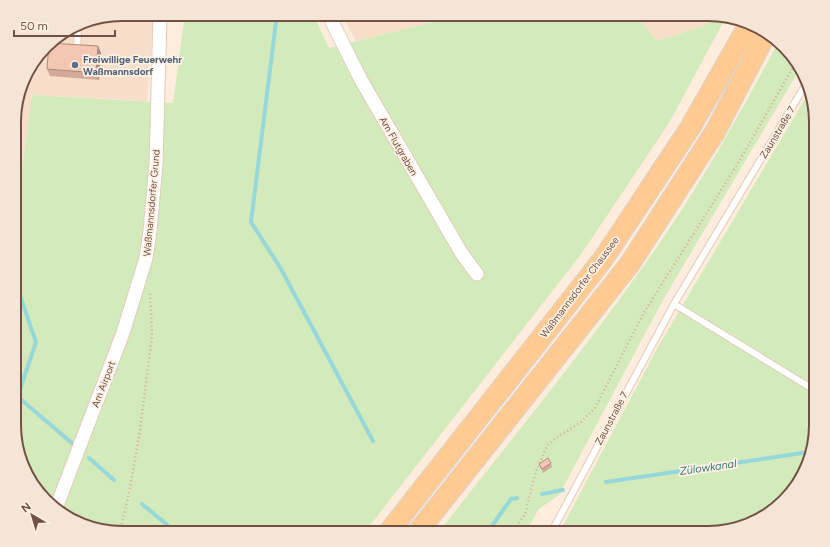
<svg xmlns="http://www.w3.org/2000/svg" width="830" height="547" font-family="Figtree,sans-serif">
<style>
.residential{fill:#f6deca}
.green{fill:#d3ebbb}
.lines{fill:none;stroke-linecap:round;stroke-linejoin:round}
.stream{stroke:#96d7da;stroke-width:4}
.service-casing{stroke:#e4cabb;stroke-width:8}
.minor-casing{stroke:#e4cabb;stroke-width:15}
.primary-casing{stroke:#dbd2ce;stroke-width:22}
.path{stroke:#d9a996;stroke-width:2.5;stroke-dasharray:1 3;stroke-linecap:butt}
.service{stroke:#fff;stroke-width:6}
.minor{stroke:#fff;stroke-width:13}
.primary{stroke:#ffcb92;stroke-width:20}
.wall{fill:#d3aa99}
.shaded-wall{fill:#ac8b7d}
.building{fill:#f5c6b2;stroke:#ac8b7d}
.service-dot{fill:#5c6f8a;stroke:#fff2e4;stroke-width:1.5}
.labels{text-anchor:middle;stroke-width:3.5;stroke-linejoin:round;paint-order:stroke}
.service-label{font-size:10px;font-weight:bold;fill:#4e5e75;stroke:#fff2e4;text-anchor:start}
.street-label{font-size:10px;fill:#745044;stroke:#fff2e4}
.water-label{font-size:11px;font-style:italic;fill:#37777c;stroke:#fff2e4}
.rim{fill:none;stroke:#745044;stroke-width:2}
</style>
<rect width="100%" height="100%" fill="#feeddc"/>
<g class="residential">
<path d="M122,14H154L147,101L32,95L21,176L15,186V108L25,74L51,41L81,22Z"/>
<path d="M341,14H465L356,41Z"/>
<path d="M635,14H709L706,25L657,41Z"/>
</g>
<g class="green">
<path d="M185,14H313L329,48L465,14H635L657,41L706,25L709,14L725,19L669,123L582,253L364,533H122L62,515L29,479L15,439L16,291L15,186L21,176L32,95L173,103Z"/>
<path d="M778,43L801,67L663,300L559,495L539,509L525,533H438C514,436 593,340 663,238C706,175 742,109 778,43Z"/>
<path d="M809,92L816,115V432L798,485L762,519L715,533H559L659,345Z"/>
</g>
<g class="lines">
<g class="stream">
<path d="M277,14L251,222L281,269L373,441"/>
<path d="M299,14L320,16"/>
<path d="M15,281L36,342L15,404"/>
<path d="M18,397L73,444"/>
<path d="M89,458L114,480"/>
<path d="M606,482L809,452"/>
<path d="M542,494L563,490"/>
<path d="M142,504L177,533"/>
<path d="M487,533L511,499L517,498"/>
</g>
<g class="service-casing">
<g id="service">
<path d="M122,14L160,16"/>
<path d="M77,52L78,24"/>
<path d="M674,304L816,391"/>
<path d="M551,533L674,304L806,84"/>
</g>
</g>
<g class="minor-casing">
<g id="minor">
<path d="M328,14L361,80L462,254L477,274"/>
<path d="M56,508L123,333L146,258L150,231L156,164L160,14"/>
</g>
</g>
<g class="primary-casing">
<g id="primary">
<path d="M388,533L603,259L690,128L748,26"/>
<path d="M417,533L629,265L715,132L767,32"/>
</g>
</g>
<g class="path">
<path d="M120,532L130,488L140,430L152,336L150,293"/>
<path d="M512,533L525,514L536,471L547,446L556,438L581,422L595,408L643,314L737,165L796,62"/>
</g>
<use href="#service" class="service"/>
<use href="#minor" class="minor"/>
<use href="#primary" class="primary"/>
</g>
<g class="wall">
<path d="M387,14H419L390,21Z"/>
<path d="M98,46L101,53L99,80L50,76L47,69Z"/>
<path d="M551,463L552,467L543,473L539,464Z"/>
</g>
<path class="shaded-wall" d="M98,46L101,53L99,80L96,73Z"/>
<g class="building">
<path d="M49,43L98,46L96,73L47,69Z"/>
<path d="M548,458L551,463L542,469L539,464Z"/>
</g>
<circle class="service-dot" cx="75" cy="65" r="4"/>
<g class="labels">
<g class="service-label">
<text x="83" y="63">Freiwillige Feuerwehr<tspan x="83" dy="12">Waßmannsdorf</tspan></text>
</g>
<g class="street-label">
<text transform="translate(777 132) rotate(-59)" y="4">Zaunstraße 7</text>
<text transform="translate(399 146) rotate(60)" y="4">Am Flutgraben</text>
<text transform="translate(151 203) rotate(-85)" y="4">Waßmannsdorfer Grund</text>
<text transform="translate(579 287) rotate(-53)" y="4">Waßmannsdorfer Chaussee</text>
<text transform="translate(103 384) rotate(-69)" y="4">Am Airport</text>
<text transform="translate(611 418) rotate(-62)" y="4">Zaunstraße 7</text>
</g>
<g class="water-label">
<text transform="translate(708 467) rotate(-8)" y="4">Zülowkanal</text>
</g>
</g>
<path d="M0 0H830V547H0ZM122 21H708A101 101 0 0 1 809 122V425A101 101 0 0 1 708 526H122A101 101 0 0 1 21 425V122A101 101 0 0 1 122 21Z" fill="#f4e5d7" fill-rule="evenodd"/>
<path class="rim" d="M122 21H708A101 101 0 0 1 809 122V425A101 101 0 0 1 708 526H122A101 101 0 0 1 21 425V122A101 101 0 0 1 122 21Z"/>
<g transform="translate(32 515) rotate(322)" stroke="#fff2e4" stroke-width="3" paint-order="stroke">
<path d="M0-3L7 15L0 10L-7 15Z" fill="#745044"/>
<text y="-6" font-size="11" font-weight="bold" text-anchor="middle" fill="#745044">N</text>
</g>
<path d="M14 30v6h101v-6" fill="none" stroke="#745044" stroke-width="2"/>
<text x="20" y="30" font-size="12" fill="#745044" stroke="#fff2e4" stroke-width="3" paint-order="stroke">50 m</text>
</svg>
